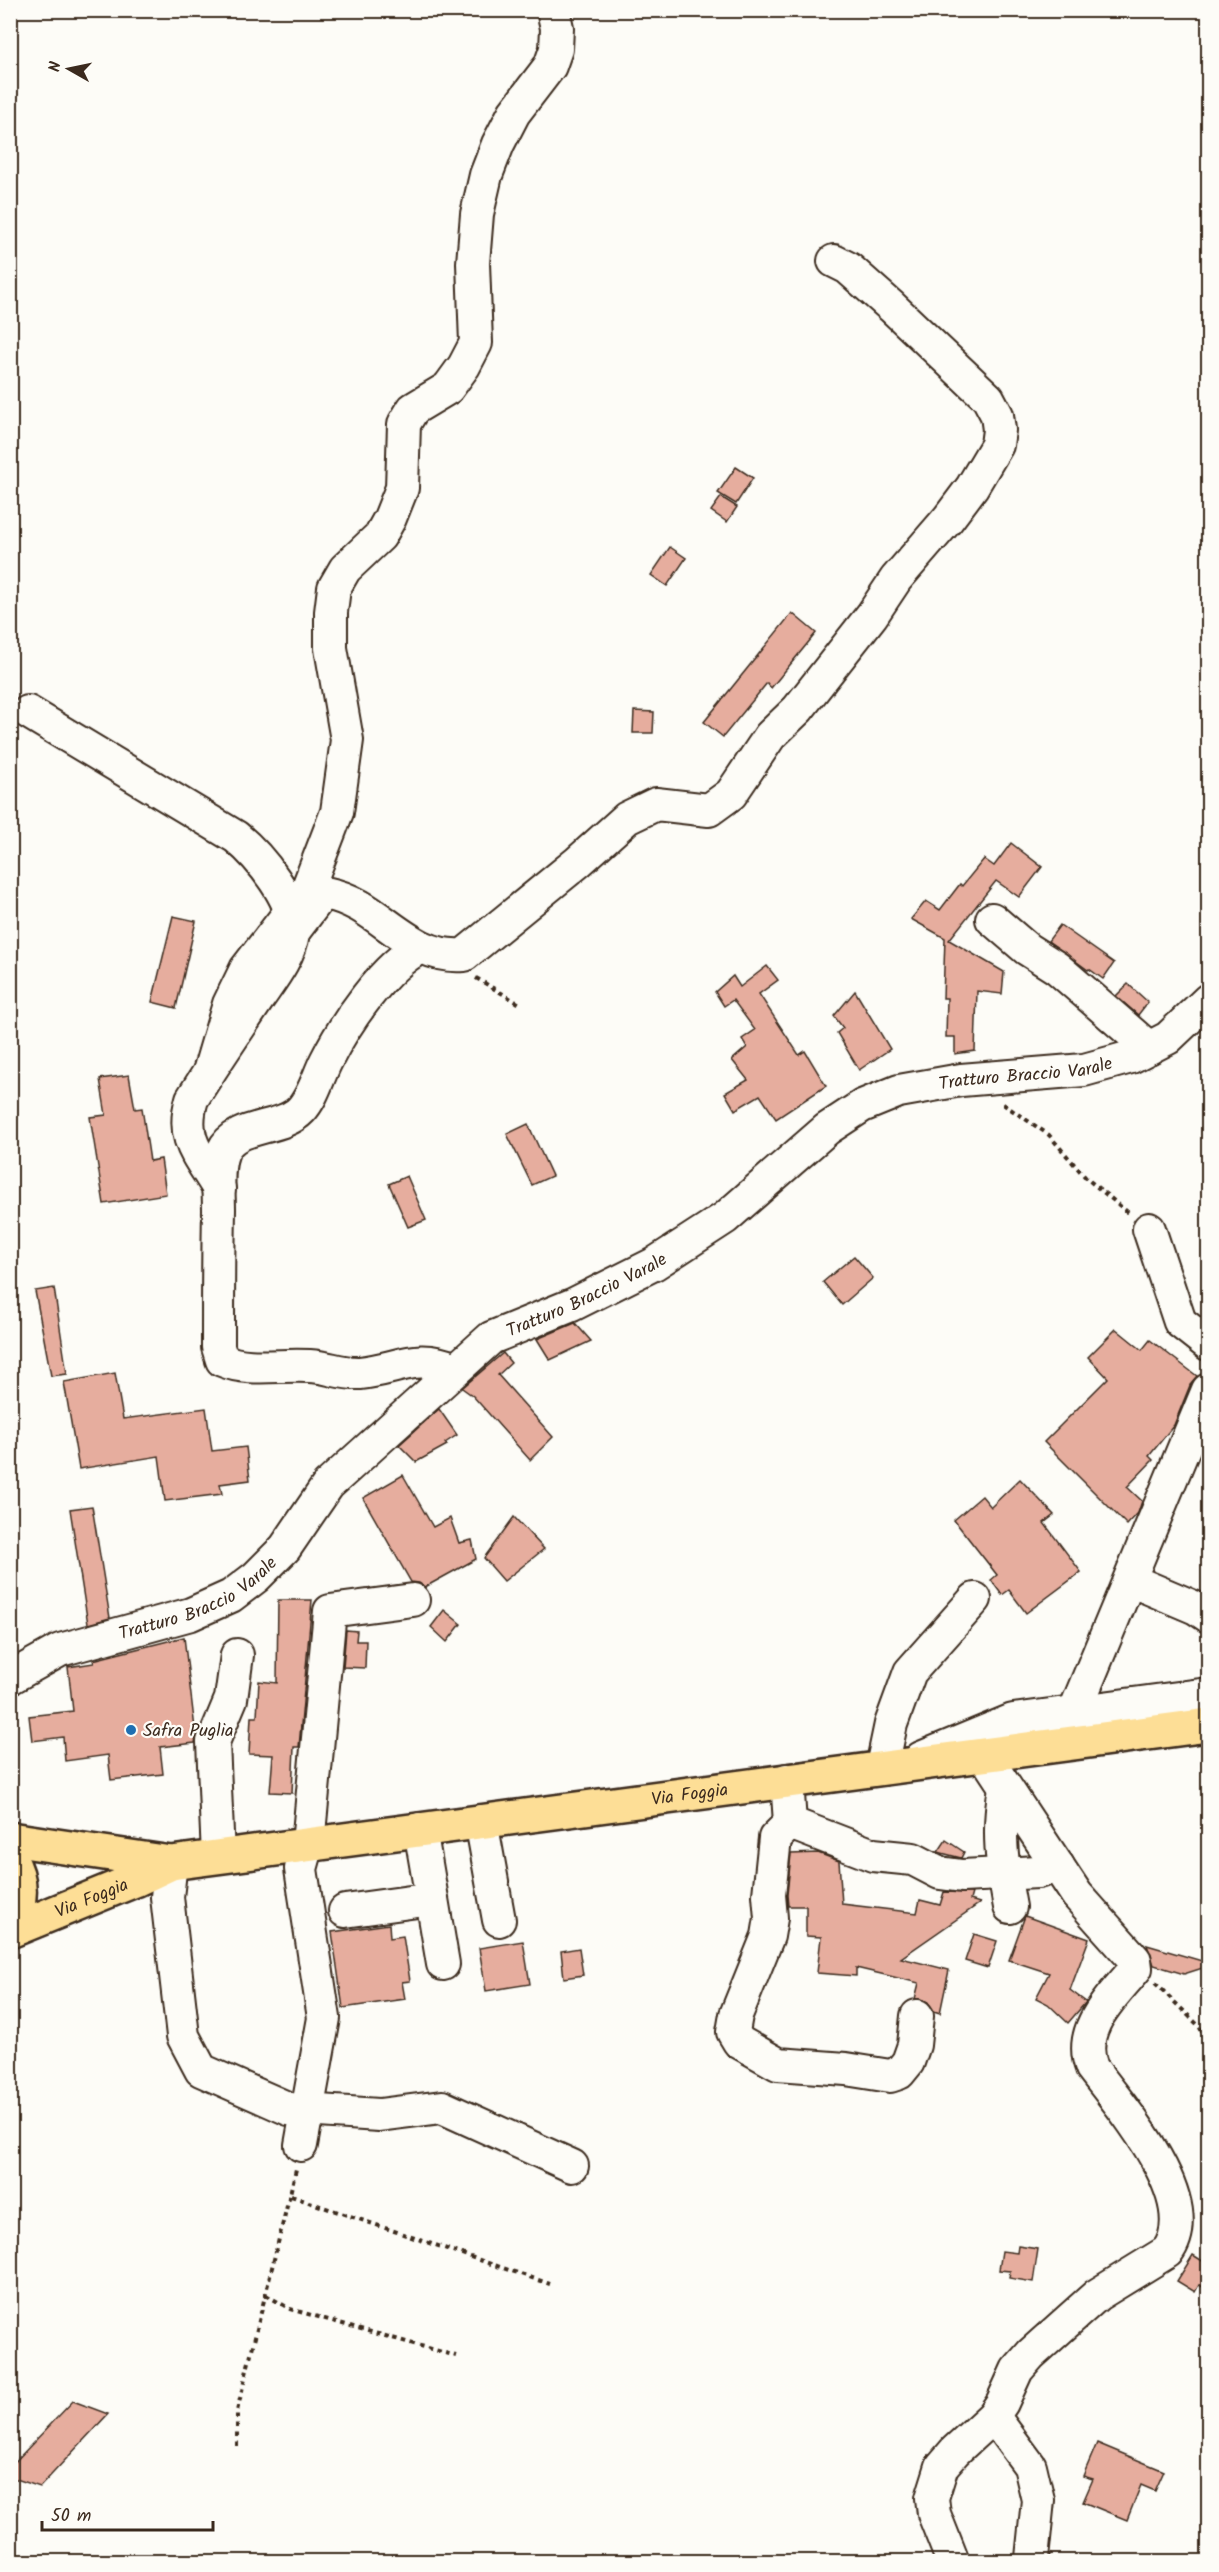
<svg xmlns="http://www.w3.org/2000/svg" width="1219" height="2572" font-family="Kalam,sans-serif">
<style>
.building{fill:#e6ad9e;stroke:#3b2a1e;stroke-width:1.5}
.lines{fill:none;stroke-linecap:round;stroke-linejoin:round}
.minor-casing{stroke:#3b2a1e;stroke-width:36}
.major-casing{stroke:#3b2a1e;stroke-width:38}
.path{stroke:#3b2a1e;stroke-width:4;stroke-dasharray:4.5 4.5;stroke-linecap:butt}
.minor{stroke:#fdfcf7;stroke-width:32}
.major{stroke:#fdde96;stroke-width:33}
.poi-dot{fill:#1f6fb2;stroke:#fdfcf7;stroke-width:2}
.labels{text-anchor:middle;stroke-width:4.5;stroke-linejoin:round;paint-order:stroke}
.street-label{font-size:18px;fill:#3b2a1e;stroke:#fdfcf7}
.poi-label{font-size:18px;fill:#3b2a1e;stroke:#fdfcf7;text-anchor:start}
</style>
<rect width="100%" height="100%" fill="#fdfcf7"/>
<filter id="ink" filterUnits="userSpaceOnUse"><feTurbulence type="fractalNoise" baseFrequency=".0167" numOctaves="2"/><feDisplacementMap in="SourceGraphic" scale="12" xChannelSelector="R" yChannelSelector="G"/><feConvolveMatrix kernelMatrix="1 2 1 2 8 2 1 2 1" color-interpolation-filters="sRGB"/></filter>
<g filter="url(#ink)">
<g class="building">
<path d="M736,467L753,478L736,504L718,493Z"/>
<path d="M721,497L737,507L727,522L711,511Z"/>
<path d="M670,547L686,558L667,586L651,575Z"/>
<path d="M792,613L816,633L771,688L767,683L723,737L704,722Z"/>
<path d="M634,711L654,712L653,733H633Z"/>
<path d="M1011,843L1042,867L1019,897L996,881L949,940L1004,972L1002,994L977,991L975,1051L955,1054V1037H946L947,998H943L945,938L911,919L926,901L940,910L960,884L962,886L984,859L994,866Z"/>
<path d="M173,916L196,921L176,1008L152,1002Z"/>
<path d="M1060,925L1114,963L1103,979L1089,969L1088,970L1048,941Z"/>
<path d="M767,966L778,980L759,994L799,1055L805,1051L826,1086L776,1119L760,1095L735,1110L725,1093L748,1080L732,1060L747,1047L742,1039L755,1030L733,1000L724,1006L715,992L733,976L740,987Z"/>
<path d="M1128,984L1148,1002L1138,1015L1116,996Z"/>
<path d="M855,991L890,1049L859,1070L837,1033L843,1028L834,1016Z"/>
<path d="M129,1075L135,1109L142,1108L150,1161L161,1159L166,1194L104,1204L90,1117L106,1115L100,1079Z"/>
<path d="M528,1124L552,1176L532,1185L507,1134Z"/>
<path d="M407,1176L426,1220L408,1227L389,1184Z"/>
<path d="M854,1256L873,1278L842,1305L823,1282Z"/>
<path d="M54,1288L67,1374L51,1376L35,1291Z"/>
<path d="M575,1323L591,1341L550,1360L537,1339Z"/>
<path d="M1116,1329L1142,1350L1150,1340L1197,1376L1191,1383L1174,1425L1149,1456L1153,1460L1127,1487L1142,1501L1138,1513L1127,1525L1044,1442L1108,1378L1088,1357Z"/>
<path d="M503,1353L511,1363L498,1375L553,1437L530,1460L473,1396L462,1388Z"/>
<path d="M115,1373L123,1419L206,1408L212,1451L246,1447L250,1480L220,1484L222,1494L165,1501L159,1456L79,1469L64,1382Z"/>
<path d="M439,1409L457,1435L445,1443L447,1445L416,1462L399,1445Z"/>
<path d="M403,1475L433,1527L450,1518L459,1543L472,1540L476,1559L425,1587L419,1583L411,1582L363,1498Z"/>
<path d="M1020,1479L1054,1515L1044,1523L1081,1572L1026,1613L1009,1590L1002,1595L991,1580L997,1575L954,1520L982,1496L991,1507Z"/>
<path d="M92,1506L110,1618L88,1624L70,1509Z"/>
<path d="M514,1517L544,1549L504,1581L484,1558Z"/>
<path d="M278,1600H312L299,1747H294L292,1793L270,1792L273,1755L249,1754L251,1717H257L259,1681L277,1683Z"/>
<path d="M444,1610L461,1624L447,1642L431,1627Z"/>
<path d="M346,1630L357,1631L356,1641H366L365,1668L343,1667Z"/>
<path d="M184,1637L196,1737L195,1743L160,1747L163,1774L111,1780L108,1755L65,1761L63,1737L32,1741L29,1716L73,1711L68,1667L94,1663L93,1660Z"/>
<path d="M946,1840L964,1852L961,1858L938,1852Z"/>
<path d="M818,1853L839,1861L842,1904L917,1913L920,1900L940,1905L944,1892L972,1893L970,1900L980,1903L901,1958L949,1970L940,2013L934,2011L927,2001L915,1999L919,1983L856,1968V1976L817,1973L821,1937L806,1936V1906H788L787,1895L791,1854Z"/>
<path d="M1025,1916L1089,1939L1070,1990L1086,2002L1068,2023L1048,2004L1036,1998L1049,1973L1009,1960Z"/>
<path d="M389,1924L390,1938L403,1936L410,1981L402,1982L405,1999L343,2008L332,1932Z"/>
<path d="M974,1934L997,1941L988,1968L965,1961Z"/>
<path d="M523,1941L530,1984L486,1991L479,1948Z"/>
<path d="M1147,1945L1209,1963V1966L1184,1974L1154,1965Z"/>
<path d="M579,1948L583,1975L564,1978L561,1951Z"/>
<path d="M1018,2246L1038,2249L1033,2282L1009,2278L1010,2271L999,2270L1002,2251L1017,2253Z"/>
<path d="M1193,2255L1209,2265V2290L1199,2285L1195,2292L1177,2281Z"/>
<path d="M73,2401L108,2414L40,2487L10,2477V2467Z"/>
<path d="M1097,2443L1164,2471L1155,2491L1141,2485L1127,2520L1083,2502L1093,2479L1083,2476Z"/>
</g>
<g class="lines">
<g class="minor-casing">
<g id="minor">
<path d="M28,712L236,837C259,856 297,901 293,933C290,956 271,980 258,999C236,1032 213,1065 192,1099C180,1140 199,1155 219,1189"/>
<path d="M992,919L1027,949L1057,968L1149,1048"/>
<path d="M293,932L319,898L329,894C380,904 408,960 464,955L578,862L627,818L656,804L709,810L731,794L770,736L798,709L872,615L896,579L948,519L972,487L997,445L999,430L997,415L988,398L892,307L848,268L834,261"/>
<path d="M421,947C384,965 344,1025 326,1061C318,1077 313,1097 301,1110C281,1131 235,1123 223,1151C216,1168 219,1192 219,1210C218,1256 218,1302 218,1347L222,1360C252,1373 287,1362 319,1367C332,1369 347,1374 360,1373C399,1369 416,1352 455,1369"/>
<path d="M209,1072L229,1004L246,969L307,890L337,812L347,740L331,648V612L334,588L345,569L380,536L390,518L402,488L404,424L413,409L448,388L464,366L476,343L473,263L477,214L486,175L498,144L514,113L550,66L556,49L557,28L553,10"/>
<path d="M1149,1229L1180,1322L1208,1344"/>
<path d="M1130,1580L1196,1608L1208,1616"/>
<path id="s1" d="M10,1678L60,1650L191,1614L231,1596L256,1577L285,1548L328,1485L491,1338L572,1305L654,1264L725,1218L827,1129L862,1106L899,1091L961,1080L1084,1070L1131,1057L1168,1038L1208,1000"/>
<path d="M1074,1713L1208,1390"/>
<path d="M921,1758L1013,1720L1208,1694"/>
<path d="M882,1767L891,1724L910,1672L975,1599"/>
<path d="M787,1780L790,1823L873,1855L913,1859L940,1873L962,1876L1038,1872L1058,1866"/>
<path d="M1005,1788C997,1831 1002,1865 1010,1907"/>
<path d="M481,1821L499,1920"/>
<path d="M790,1823L775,1838L769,1895L771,1918L768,1936L736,2015L733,2032L739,2042L778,2064L846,2069L890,2076L899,2073L908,2062L914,2045L917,2016"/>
<path d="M218,1856L213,1742L231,1699L237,1655"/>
<path d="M171,1863L167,1897L183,2036L201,2070L289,2109L379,2115L442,2107L572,2166"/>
<path d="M432,1899L443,1964"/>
<path d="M345,1911L432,1899L420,1829"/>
<path d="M301,2145L324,2018L301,1869L308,1844L330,1611L413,1600"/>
<path d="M993,2416L1030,2466L1038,2500L1032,2558"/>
<path d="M953,2562L934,2514L932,2498L942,2466L955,2451L993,2416L1002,2403L1017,2370L1031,2354L1097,2295L1167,2252C1205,2202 1122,2108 1092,2068C1076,2028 1113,1997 1136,1968L1135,1960L1077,1895L983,1753"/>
</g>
</g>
<g class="major-casing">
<g id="major">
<path id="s2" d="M10,1839L171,1863L1208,1725"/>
<path d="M10,1859C22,1878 23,1904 10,1923"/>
<path id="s3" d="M10,1931L135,1880L171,1863"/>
</g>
</g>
<g class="path">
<path d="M476,978L520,1004"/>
<path d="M1003,1104L1049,1135L1086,1178L1130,1214"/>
<path d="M1155,1983L1198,2025L1208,2040"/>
<path d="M291,2196L550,2284"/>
<path d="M266,2295L290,2309L456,2356"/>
<path d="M237,2446V2411L296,2169"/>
</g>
<use href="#minor" class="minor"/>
<use href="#major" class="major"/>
</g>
</g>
<circle class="poi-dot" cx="131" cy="1730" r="6"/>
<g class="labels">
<g class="street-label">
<text dy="6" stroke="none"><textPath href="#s1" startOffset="1214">Tratturo Braccio Varale</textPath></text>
<text dy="6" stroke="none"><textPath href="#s1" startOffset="710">Tratturo Braccio Varale</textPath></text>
<text dy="6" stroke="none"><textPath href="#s1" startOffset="206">Tratturo Braccio Varale</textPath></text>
<text dy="6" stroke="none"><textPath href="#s2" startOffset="686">Via Foggia</textPath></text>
<text dy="6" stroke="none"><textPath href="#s3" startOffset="88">Via Foggia</textPath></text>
</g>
<g class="poi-label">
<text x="143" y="1736">Safra Puglia</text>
</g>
</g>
<rect width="1219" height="2572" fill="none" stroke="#fdfcf7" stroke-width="36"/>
<rect x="18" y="18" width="1183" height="2536" fill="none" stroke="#3b2a1e" stroke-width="2" filter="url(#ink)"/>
<g transform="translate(69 69) rotate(279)" stroke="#fdfcf7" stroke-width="4.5" paint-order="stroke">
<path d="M0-4.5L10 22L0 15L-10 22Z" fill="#3b2a1e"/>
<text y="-9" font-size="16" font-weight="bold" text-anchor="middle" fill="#3b2a1e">N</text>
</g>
<path d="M42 2521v9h171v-9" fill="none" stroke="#3b2a1e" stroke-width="3"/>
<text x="51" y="2521" font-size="18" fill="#3b2a1e" stroke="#fdfcf7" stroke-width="4.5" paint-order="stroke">50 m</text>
</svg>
